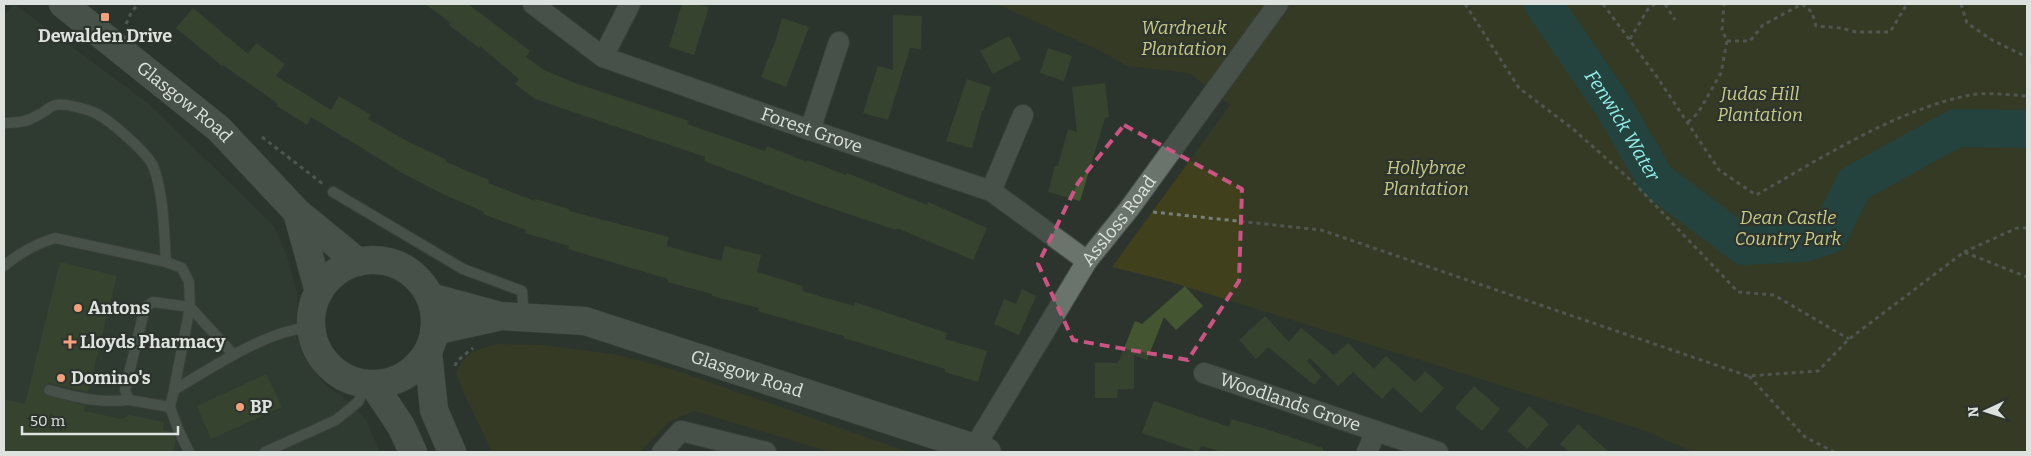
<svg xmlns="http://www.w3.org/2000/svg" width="2031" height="456" font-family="Bitter,serif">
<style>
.built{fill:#334036}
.green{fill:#40401c}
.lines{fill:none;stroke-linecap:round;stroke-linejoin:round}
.river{stroke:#1b5452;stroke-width:38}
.building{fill:#445532}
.service-casing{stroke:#484f4a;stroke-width:12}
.minor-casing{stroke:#484f4a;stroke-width:22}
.secondary-casing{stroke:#484f4a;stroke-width:29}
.path{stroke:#787f79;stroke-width:3;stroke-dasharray:4 4;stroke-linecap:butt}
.service{stroke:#6b746c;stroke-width:10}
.minor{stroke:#6b746c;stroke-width:20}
.secondary{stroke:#6b746c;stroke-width:28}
.marked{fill:none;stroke:#ca5582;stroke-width:4;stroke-dasharray:10 6;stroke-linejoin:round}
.poi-dot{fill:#f1a17c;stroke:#2c342d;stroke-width:2}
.labels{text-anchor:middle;stroke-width:4.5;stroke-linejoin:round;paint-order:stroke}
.park-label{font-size:18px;font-style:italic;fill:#c9ca86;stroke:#2c342d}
.poi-label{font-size:18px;font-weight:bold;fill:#dde2de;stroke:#2c342d;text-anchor:start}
.street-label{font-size:18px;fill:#dde2de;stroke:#2c342d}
.water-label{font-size:19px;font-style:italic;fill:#94efeb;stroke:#2c342d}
</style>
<rect width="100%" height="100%" fill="#2c342d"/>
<path class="built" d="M14,4L148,103L274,226L287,256L297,292V337L303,356L326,386L340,395L365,418L380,452H4V15Z"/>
<g class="green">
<path d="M996,4H2027V452H1693L1643,430L1164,280L1112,267L1230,105L1189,73L1127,66L1100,51Z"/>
<path d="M498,344L544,345L618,355L675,370L909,452H830L695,411L670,421L640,452H492L464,393L456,373C465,351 477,350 498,344Z"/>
</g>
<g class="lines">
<path class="river" id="s1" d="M1543,4L1612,104L1656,180L1744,246L1805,243L1829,235L1854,184L1956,128L2027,129"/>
</g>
<g class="building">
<path d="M425,4H468L530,51L526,57L544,70L575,83L689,121L687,124L765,151L767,146L807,162V160L846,175L847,173L927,205L928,202L987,228L973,260L897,228L896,230L816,203L704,161L705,157L535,99L515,84L519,79L480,46L479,48L449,25L451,23Z"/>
<path d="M682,4H695L709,7L694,55L669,47Z"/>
<path d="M193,8L248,54L256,43L285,64L276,76L331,110L339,96L371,115L368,119L407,141L447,160L446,162L489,180L488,183L535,201V199L569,209V211L669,237L666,246L721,261L725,246L761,255L757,272L803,286L802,291L854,306L855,302L947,333L945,339L987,351L978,382L945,372V369L844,338V336L758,311L759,308L712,296V294L668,282V279L568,249L569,246L525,233L526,230L483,214L484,212L443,194L404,174L311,117L307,125L277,106L278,104L223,65L222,66L176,28Z"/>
<path d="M893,15L922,16L921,49L910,48L888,120L863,113L878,66L893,70Z"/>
<path d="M782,18L809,27L786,87L761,77L775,42Z"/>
<path d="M1009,36L1021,59L993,74L980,51Z"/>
<path d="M1048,48L1072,56L1064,81L1040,73Z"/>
<path d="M967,79L991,87L983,112L982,111L972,148L946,141Z"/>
<path d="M1105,83L1109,117L1105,118L1080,201L1048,192L1055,166H1058L1068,129L1077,132L1072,87Z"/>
<path d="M60,262L117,276L88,392L48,383L43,388L44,394L85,406L84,411L122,419L129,415L164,422L163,430L172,432L176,440L173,452H4V399L25,404Z"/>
<path d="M1185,286L1203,306L1176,330L1164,317L1147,360L1134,355V389H1118L1117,398H1095V363H1118L1135,321L1142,324Z"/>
<path d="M1022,289L1036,296L1019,335L994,324L1004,299L1016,304Z"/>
<path d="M1265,316L1289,342L1301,328L1334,355L1348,343L1374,369L1386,356L1415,382L1425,371L1444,388L1421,413L1393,387L1382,399L1353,372L1338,386L1310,358L1307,361L1321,377L1314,385L1268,347L1256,359L1239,340Z"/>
<path d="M266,374L282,407L211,439L197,406Z"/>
<path d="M1474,386L1500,409L1482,431L1455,408Z"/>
<path d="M1154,401L1229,427L1231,419L1266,429L1323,448V452H1222L1201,446L1198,452L1142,433Z"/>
<path d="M1529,406L1549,424L1527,449L1507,431Z"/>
<path d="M1578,424L1591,436L1609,452H1569L1560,444Z"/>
</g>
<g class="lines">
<g class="service-casing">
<g id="service">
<path d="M4,123C17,123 28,122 40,114C45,112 51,105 56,105C63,103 86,109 93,112C108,118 149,154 154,168C164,198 164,231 166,262"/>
<path d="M333,192L463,269L522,291L524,316"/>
<path d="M4,266C19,253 36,244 55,238L166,262L182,268L189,282L190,307L234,355"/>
<path d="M49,390C79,398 97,403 129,400"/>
<path d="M170,407L129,400L125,390L145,307L153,302L190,307L174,390"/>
<path d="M189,452L178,429L170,407L174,390C208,370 272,327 311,328"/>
<path d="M265,452L336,420L358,402L367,384"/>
</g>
</g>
<g class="minor-casing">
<g id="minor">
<path id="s2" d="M533,4L603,57L810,130L991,191L1087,261"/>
<path d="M603,57L630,4"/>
<path d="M810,130L839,42"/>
<path d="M991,191L1023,115"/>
<path id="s3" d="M1204,373L1438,452"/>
<path id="s4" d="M974,448L1087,261L1129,209L1278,4"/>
<path d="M662,452L681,431L766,452"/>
<path d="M1367,452L1376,431"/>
</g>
</g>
<g class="secondary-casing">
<g id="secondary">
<path id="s5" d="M63,4L219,129L297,212L358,262"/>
<path d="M297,212L319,292"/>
<circle cx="373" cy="322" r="62"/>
<path id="s6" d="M430,297L500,316L585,321L987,452"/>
<path d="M434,331L497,317"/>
<path d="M428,352L434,410L452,452"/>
<path d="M373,384L401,426L413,452"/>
</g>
</g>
<g class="path">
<path d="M1465,4L1519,88L1573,129L1635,184L1738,292L1774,295L1849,339"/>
<path d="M1603,4L1657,77L1719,170L1756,195C1824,157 1893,111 1970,95C1988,92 2009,95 2027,96"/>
<path d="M1665,4L1675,20"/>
<path d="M1961,4L1967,23L1992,40L2027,57"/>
<path d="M126,24L131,13L138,4"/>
<path d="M1630,39L1648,9L1655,4"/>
<path d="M1727,41H1750L1763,25L1802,4L1812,12L1816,26L1841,28L1856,32H1890L1907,4"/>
<path d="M1688,122L1698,113L1721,73L1727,41L1722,30L1724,4"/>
<path d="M262,137L323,184"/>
<path d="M1153,212L1321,230L1748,376L1818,371L1849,339L1964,252L2027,277"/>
<path d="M1964,252L2017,228H2027"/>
<path d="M306,344L319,368L346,393"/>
<path d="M455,366L457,361L473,348"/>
<path d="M1749,376L1805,437L1834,452"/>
</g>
<use href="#service" class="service"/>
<use href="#minor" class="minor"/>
<use href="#secondary" class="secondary"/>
</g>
<path d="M0 0H2031V456H0ZM1124,125L1242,189L1239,281L1188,360L1073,340L1038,264L1078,183Z" fill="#2c342d" fill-opacity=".55" fill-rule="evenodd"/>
<path class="marked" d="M1124,125L1242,189L1239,281L1188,360L1073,340L1038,264L1078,183Z"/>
<g class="poi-dot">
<rect x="100" y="12" width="10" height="10" rx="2.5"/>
<circle cx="78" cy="308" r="5"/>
<path d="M67.5 334.5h5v5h5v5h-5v5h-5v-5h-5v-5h5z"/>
<circle cx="61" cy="378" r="5"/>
<circle cx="240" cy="407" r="5"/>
</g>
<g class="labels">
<g class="park-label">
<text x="1184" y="34">Wardneuk<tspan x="1184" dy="21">Plantation</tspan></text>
<text x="1760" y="100">Judas Hill<tspan x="1760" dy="21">Plantation</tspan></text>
<text x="1426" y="174">Hollybrae<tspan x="1426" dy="21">Plantation</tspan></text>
<text x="1788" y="224">Dean Castle<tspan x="1788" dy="21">Country Park</tspan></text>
</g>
<g class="poi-label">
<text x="105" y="42" text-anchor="middle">Dewalden Drive</text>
<text x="88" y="314">Antons</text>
<text x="80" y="348">Lloyds Pharmacy</text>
<text x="71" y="384">Domino's</text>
<text x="250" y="413">BP</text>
</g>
<g class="street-label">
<text dy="6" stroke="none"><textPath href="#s5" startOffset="156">Glasgow Road</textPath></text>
<text dy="6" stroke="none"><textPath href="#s2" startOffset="309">Forest Grove</textPath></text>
<text dy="6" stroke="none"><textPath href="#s4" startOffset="270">Assloss Road</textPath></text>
<text dy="6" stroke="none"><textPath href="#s6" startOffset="328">Glasgow Road</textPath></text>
<text dy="6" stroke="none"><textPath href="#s3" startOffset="91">Woodlands Grove</textPath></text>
</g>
<g class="water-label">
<text dy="7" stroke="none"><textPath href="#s1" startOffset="145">Fenwick Water</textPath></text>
</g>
</g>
<rect width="2031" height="456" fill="none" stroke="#dde2de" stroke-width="10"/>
<g transform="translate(1986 411) rotate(266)" stroke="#2c342d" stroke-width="4" paint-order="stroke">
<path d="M0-4L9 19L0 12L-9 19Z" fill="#dde2de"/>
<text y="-8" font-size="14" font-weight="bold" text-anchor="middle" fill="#dde2de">N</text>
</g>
<path d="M22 426v8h156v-8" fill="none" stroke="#dde2de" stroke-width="2.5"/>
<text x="30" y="426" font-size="15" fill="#dde2de" stroke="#2c342d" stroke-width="4" paint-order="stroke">50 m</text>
</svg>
